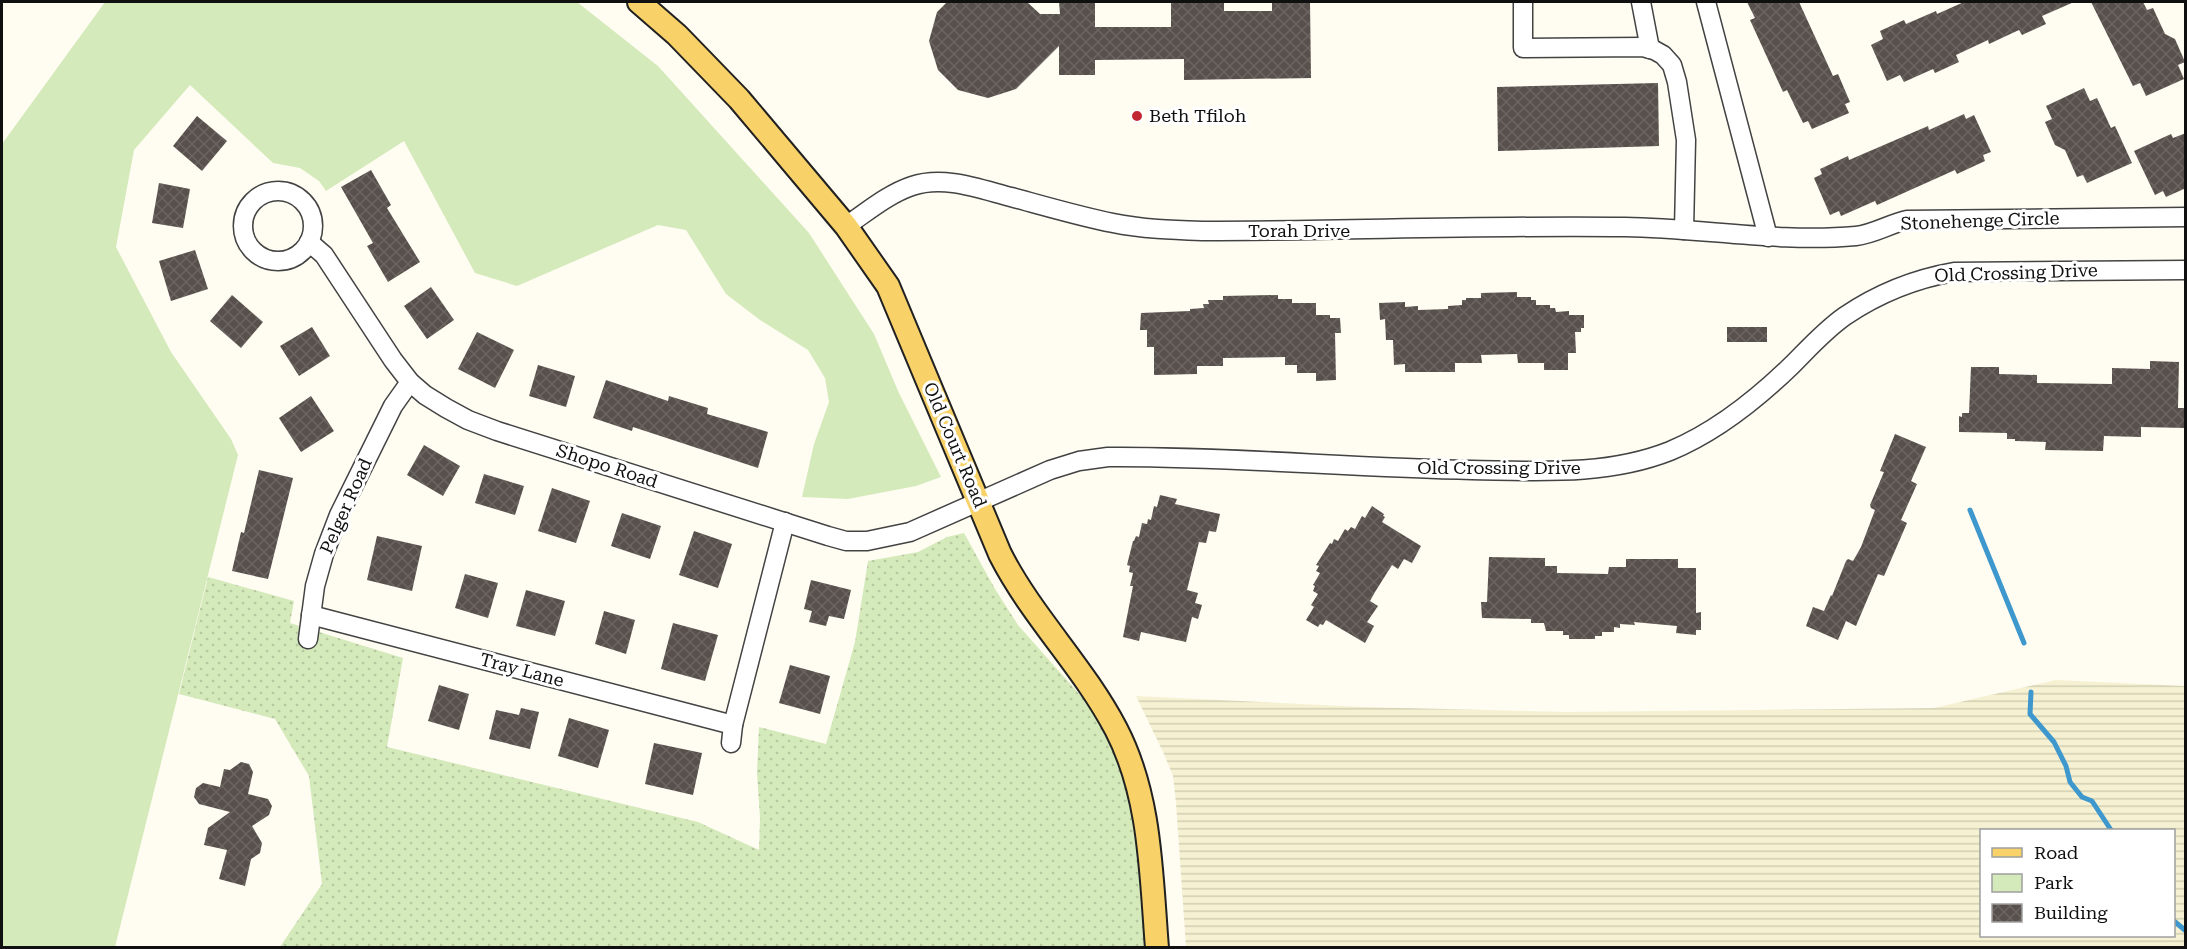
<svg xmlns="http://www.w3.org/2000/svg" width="2187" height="949" font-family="'Roboto Serif',serif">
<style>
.farmland{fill:url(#farmland-rules);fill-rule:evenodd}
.grass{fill:url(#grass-dots)}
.park{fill:#d5eabb}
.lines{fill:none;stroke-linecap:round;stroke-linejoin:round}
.stream{stroke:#3e98cd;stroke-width:5}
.building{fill:url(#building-cross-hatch)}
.minor-casing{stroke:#434343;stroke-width:21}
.major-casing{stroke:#212121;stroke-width:26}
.minor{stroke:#fff;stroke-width:18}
.major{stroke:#f8d269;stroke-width:22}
.poi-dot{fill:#c12732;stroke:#fff;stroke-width:2}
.labels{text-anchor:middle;stroke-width:6;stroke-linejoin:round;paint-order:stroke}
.poi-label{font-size:18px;fill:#101010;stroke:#fff;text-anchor:start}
.street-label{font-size:18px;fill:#101010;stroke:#fff}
</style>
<defs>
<pattern id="farmland-rules" width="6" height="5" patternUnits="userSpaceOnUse" patternTransform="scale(1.5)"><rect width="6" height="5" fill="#f5f1d2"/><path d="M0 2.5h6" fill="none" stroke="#d1ceb3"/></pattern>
<pattern id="grass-dots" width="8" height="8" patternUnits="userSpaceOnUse" patternTransform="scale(1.5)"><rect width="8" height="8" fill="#d5eabb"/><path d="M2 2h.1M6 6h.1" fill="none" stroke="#b6c8a0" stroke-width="1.8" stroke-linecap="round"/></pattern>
<pattern id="building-cross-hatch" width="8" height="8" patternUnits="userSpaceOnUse" patternTransform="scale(1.5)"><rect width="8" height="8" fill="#58504c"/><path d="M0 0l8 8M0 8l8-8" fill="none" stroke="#6b6561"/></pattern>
</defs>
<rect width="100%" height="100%" fill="#fffcf2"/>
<path class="farmland" d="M2056,680L2185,686V947H1186L1176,803L1173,776L1164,754L1136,696L1363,707L1567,712L1934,708ZM1982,830H2174V936H1982Z"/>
<path class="grass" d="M964,533L995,589L1018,625L1096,713L1116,756L1128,796L1140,848L1146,947H280L322,884L309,776L275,719L179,694L208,577L294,601L290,623L403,658L387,747L698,822L759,850L760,818L757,773L759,727L826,744L855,642L868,561L918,552L947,537Z"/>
<path class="park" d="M105,2H577L658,66L809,233L874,334L898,391L941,477L916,486L848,499L802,497L814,444L829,402L825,378L808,350L760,320L726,294L686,230L658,225L517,286L475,273L404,141L326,191L319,181L300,168L273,163L190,85L134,150L116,247L171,352L231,439L238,455L115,947H2V144Z"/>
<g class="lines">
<g class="stream">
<path d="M1970,510L2024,643"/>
<path d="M2031,692L2030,714L2054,742L2066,766L2070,782L2082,797L2092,801L2111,830"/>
<path d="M2174,921L2186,931"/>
</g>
</g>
<g class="building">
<path d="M947,2H1027L1040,14H1060L1059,2H1095V27H1171V2H1224V11H1272V2H1310L1311,78L1184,80V59L1095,60V75H1059V46L1016,89L988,98L958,90L938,70L929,41L937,12Z"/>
<path d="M1747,2H1799L1833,76L1838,74L1850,102L1845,104L1849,113L1812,129L1808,121L1803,123L1787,90L1783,92L1750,20L1755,18Z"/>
<path d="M1964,2H2074L2042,16L2046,24L2022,35L2019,30L1989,44L1988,40L1956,55L1959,62L1935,73L1933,69L1904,82L1900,75L1887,81L1871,45L1883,39L1880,31L1904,20L1906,24L1936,11L1937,14Z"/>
<path d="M2091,2H2143L2147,10L2153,8L2165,34L2175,39L2185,62L2178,65L2184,79L2146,96L2140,83L2133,86Z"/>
<path d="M1658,83L1659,146L1498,151L1497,87Z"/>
<path d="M2084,88L2090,101L2097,98L2111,128L2115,126L2132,163L2087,183L2083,175L2077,177L2065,150L2055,145L2045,122L2052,119L2046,106Z"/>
<path d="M1964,114L1966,119L1974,115L1991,152L1983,155L1985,161L1957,174L1955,170L1877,205L1875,201L1841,216L1839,211L1830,215L1814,178L1822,174L1820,169L1848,156L1849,160L1928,126L1929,130Z"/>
<path d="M197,116L227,141L202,171L173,146Z"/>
<path d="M2186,133V188L2166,197L2163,191L2155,195L2134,151L2171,134L2173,138Z"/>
<path d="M371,170L391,205L387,208L420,262L388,282L367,246L373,243L341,187Z"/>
<path d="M159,183L190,189L183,228L152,223Z"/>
<path d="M195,250L208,289L171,301L159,261Z"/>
<path d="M431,287L454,320L427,339L404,306Z"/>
<path d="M1517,292V297H1531V300H1536V305H1550V308H1555L1556,312L1569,311V315H1584V328H1581V332H1575L1576,353H1568V370H1544V363H1518L1517,354L1481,355L1482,363H1455V372H1405V364L1394,365L1393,340H1386L1385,319L1380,320L1379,303L1405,302V307L1418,306V310L1448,309V306L1462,305V300H1466V298H1481V293Z"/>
<path d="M232,295L263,322L241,348L210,321Z"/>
<path d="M1278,295V299H1292V303H1316V315H1330V318H1340L1341,333H1335L1336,380L1316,381V373H1297V365H1285V357L1223,358V366H1197V374L1154,375V347H1147V330H1140L1141,313L1190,311V309L1204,308L1203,304H1209L1208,300H1223V296Z"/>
<path d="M312,327L330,356L299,376L280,346Z"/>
<rect x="1727" y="327" width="40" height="15"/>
<path d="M477,332L514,350L495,388L458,369Z"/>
<path d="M2150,361L2179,362L2178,408H2186V428L2141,427V437L2104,436L2103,451L2045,450L2046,442L2015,441V439H2007V433L1959,432V416L1962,417V413H1969L1971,367H1999V374L2037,375V383L2112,384V368L2150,369Z"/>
<path d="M538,365L575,376L566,407L529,396Z"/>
<path d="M606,380L668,401L669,396L708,408L707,414L768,432L758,468L633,427L632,431L593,418Z"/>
<path d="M311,396L334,431L301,452L279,418Z"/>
<path d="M1895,434L1926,447L1911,481L1917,484L1901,520L1907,523L1884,576L1878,574L1856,626L1846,621L1838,640L1806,626L1813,607L1824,611L1831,595L1832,596L1846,561L1848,559L1853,561L1861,547L1875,510L1871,508L1870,505L1884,472L1880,471Z"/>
<path d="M424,445L460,466L443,496L407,475Z"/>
<path d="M259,470L293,478L268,579L232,571L241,532L244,533Z"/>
<path d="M484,474L524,486L515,515L475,503Z"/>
<path d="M552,488L590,501L576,543L538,531Z"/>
<path d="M1160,495L1177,499L1175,504L1220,514L1216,532L1209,531L1206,543L1199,542L1187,590L1198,593L1195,603L1202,605L1198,619L1192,617L1186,642L1141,632L1139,641L1123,637L1133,586H1130L1133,573L1129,572L1130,566L1127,565L1133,541H1134L1136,536L1139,537L1142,523L1147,524L1148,519L1151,520L1154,506L1157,507Z"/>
<path d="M1372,506L1384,514L1383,516L1385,517L1382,522L1421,546L1412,563L1404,559L1398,569L1392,565L1375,592L1370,601L1378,606L1367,622L1374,626L1365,643L1326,620L1323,625L1320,624L1318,627L1306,620L1314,607L1311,605L1318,594L1313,591L1315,586L1313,585L1320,573L1316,571L1319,566L1316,565L1330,543L1332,544L1334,539L1338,541L1345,529L1348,531L1351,527L1355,529L1362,516L1365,518Z"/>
<path d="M622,513L661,526L650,559L611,546Z"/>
<path d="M694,531L732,544L718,588L679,575Z"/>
<path d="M377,536L422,546L412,591L367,580Z"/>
<path d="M1489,557L1545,558V566H1557V573L1608,574L1609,567H1626V559H1678V568H1696V613L1701,612V630H1696V635L1676,633L1677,626L1634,622L1635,625L1620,624V628L1614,627V632H1602V636H1595V639H1569V635H1563V631H1546L1544,623H1531V619L1482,618L1481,602H1487Z"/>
<path d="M465,574L498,583L488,618L455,608Z"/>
<path d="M811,580L851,590L844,619L829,616L826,626L809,622L812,611L804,609Z"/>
<path d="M526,590L565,601L555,636L516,626Z"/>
<path d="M604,611L635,620L626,654L595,644Z"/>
<path d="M673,623L718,635L705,681L661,669Z"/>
<path d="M790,665L830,676L820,714L779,703Z"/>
<path d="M439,685L469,694L459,730L428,721Z"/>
<path d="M521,708L539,712L530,749L489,739L496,710L519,715Z"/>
<path d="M569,718L609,730L598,768L558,756Z"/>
<path d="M654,743L702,753L693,795L645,784Z"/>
<path d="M241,762L249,764L253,772L248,794L268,799L272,806L269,815L252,826L262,843L260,853L251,859L245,886L219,879L227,850L204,845L208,828L230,812L199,804L194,797L196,788L203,783L220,787L224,769L230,770Z"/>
</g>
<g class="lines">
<g class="minor-casing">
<g id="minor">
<path d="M1523,2V48L1643,47L1654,50L1663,55L1672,65L1677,82L1686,140L1684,230"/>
<path d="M1641,2L1650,49"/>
<path d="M1706,2L1768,237"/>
<circle cx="278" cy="226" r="35"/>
<path d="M846,226C867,212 888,194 912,186C944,175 980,189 1011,197C1045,206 1078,216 1113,223C1142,229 1173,230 1203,231C1344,231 1484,225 1625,227C1702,228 1779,243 1856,236C1874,234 1889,224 1907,220L2186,217"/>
<path d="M309,242L324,255L393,360L410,382L425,395L446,408L468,420L497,431L828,536L846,541H867L910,532L1050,470L1079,461L1108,457C1229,456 1351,468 1472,470C1538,471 1607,476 1670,451C1716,432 1756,400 1792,365C1809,348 1825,330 1845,316C1879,293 1914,279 1954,272L2186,270"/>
<path d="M311,615L733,725"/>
<path d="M308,639L315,586L324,554L339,515L393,406L410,382"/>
<path d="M731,743L733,725L785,522"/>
</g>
</g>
<g class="major-casing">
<path id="major" d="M639,2L677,35L739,99L846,226L888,286L1000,554C1032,617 1083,666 1116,729C1151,796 1151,874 1157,948"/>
</g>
<use href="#minor" class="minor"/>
<use href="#major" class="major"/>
</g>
<circle class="poi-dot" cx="1137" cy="116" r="6"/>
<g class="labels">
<g class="poi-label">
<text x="1149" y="122">Beth Tfiloh</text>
</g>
<g class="street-label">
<text transform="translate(1980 221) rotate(-2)" y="6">Stonehenge Circle</text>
<text x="1299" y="237">Torah Drive</text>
<text transform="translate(2016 273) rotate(-2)" y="6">Old Crossing Drive</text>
<text transform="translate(955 445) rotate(67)" y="6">Old Court Road</text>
<text transform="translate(607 466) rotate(18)" y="6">Shopo Road</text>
<text x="1499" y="474">Old Crossing Drive</text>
<text transform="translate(346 506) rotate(-66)" y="6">Pelger Road</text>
<text transform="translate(522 670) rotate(15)" y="6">Tray Lane</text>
</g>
</g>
<rect width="2187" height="949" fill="none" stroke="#101010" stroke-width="6"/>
<rect x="1980" y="829" width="195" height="108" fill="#ffffff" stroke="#9f9f9f" stroke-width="1.5"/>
<rect x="1992" y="848" width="30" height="9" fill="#f8d269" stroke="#9f9f9f" stroke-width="1.5"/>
<text x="2034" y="859" font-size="18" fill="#101010">Road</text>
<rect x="1992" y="874" width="30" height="18" fill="#d5eabb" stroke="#9f9f9f" stroke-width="1.5"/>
<text x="2034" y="889" font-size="18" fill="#101010">Park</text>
<rect x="1992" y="904" width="30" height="18" fill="url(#building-cross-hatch)" stroke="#9f9f9f" stroke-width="1.5"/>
<text x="2034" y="919" font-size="18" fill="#101010">Building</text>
</svg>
